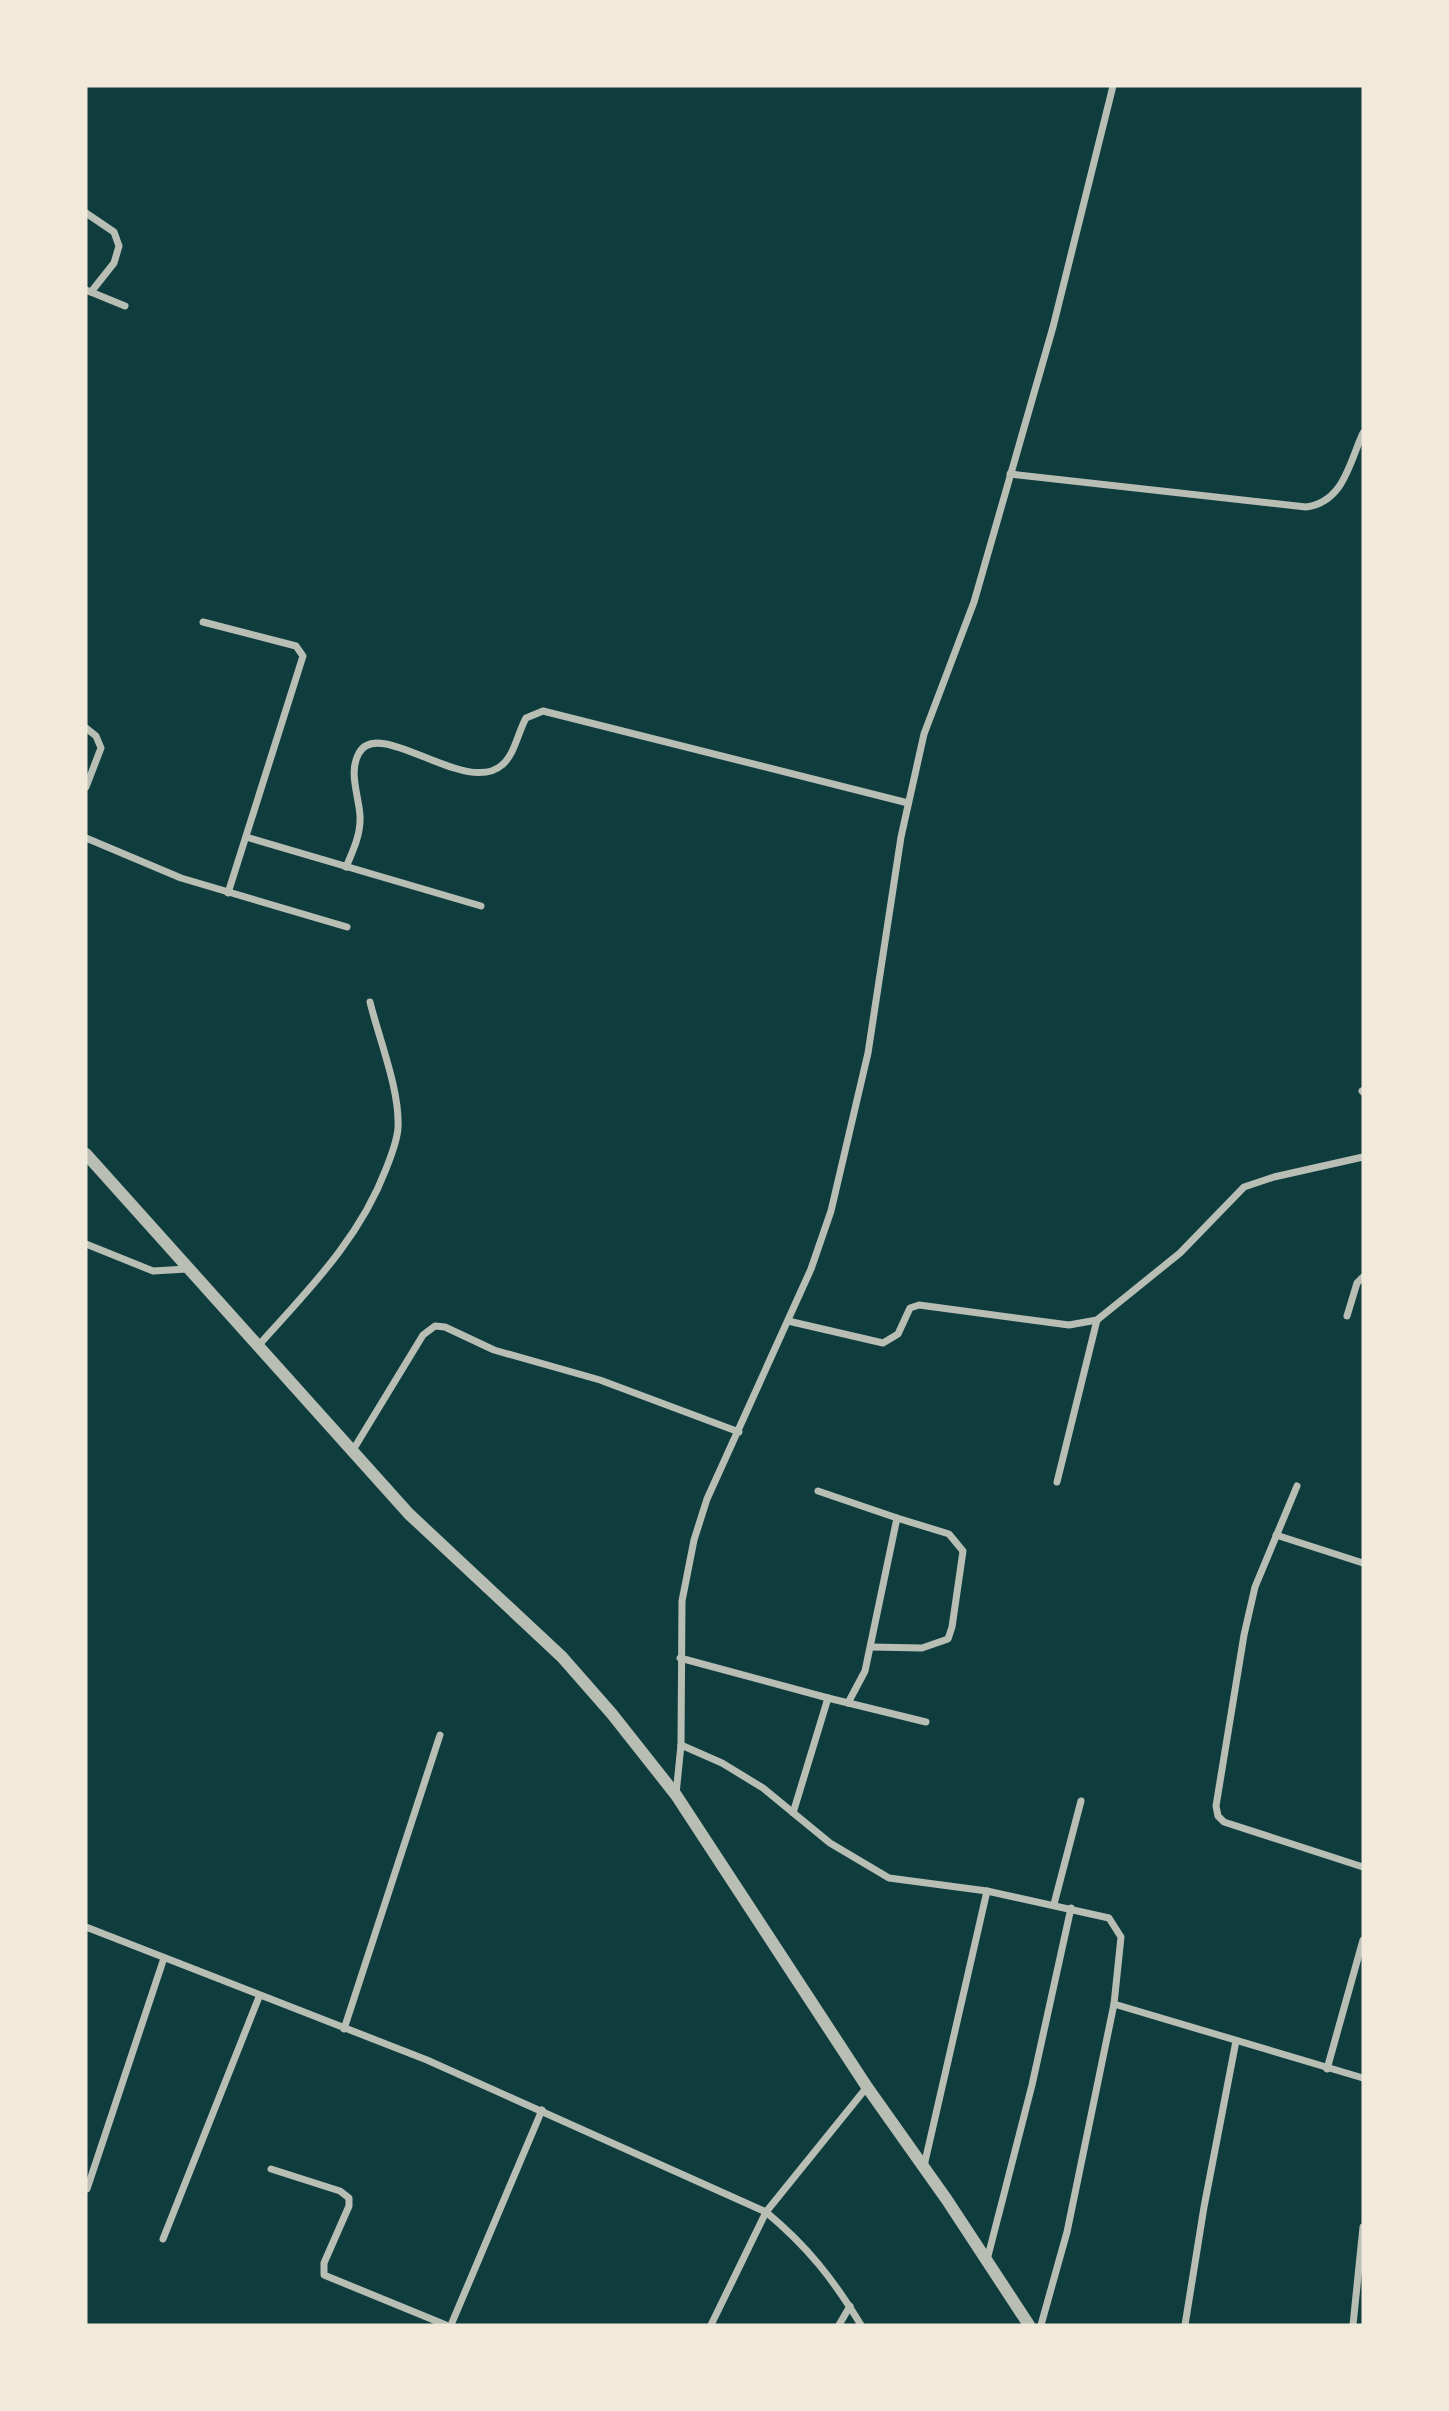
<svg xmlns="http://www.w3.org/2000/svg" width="1449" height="2411" font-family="Poppins,sans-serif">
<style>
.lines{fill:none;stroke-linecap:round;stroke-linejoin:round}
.minor{stroke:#b8beb3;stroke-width:7}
.tertiary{stroke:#b8beb3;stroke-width:12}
</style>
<rect width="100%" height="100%" fill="#0f3d3e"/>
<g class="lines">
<g class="minor">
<path d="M86,213L114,232L119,246L114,263L91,292"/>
<path d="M86,290L125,306"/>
<path d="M1010,474L1306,507C1344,502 1349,463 1363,433"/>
<path d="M203,622L296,646L303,656L228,893"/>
<path d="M86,728L96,736L101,748L86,787"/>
<path d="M246,837L481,906"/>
<path d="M86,838L181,878L347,927"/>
<path d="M346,867C353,851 361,834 360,816C359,796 348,772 359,753C379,716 466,797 502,765C515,754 518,732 526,718L543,711L908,803"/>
<path d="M1362,1091L1363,1092"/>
<path d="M86,1244L153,1271L187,1269"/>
<path d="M1347,1316L1357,1283L1363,1277"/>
<path d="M788,1321L883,1343L898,1334L910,1308L919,1305L1069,1325L1097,1320L1180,1253L1244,1187L1274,1177L1363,1157"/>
<path d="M258,1346C308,1290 359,1240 386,1169C391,1156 397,1142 398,1128C400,1090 379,1039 370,1002"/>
<path d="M353,1450L423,1335L435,1326L445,1327L494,1350L600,1380L739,1432"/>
<path d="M1057,1482L1097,1320"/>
<path d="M1297,1486L1255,1587L1244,1635L1216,1806L1218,1816L1224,1822L1363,1867"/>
<path d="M818,1491L897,1518L865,1671L848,1703"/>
<path d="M1276,1535L1363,1563"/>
<path d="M871,1647L922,1648L948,1639L952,1627L963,1551L949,1534L897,1518"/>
<path d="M680,1658L828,1698"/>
<path d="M681,1745L722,1763L763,1788L830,1843L889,1878L987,1891L1109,1918L1121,1937L1114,2004L1363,2078"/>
<path d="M676,1794L681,1745L682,1601L694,1540L707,1499L811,1269L831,1211L868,1053L901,837L924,734L974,602L1053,327L1113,86"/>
<path d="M793,1813L828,1698L926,1722"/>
<path d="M1054,1904L1081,1801"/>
<path d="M86,1927L427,2060L766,2212C808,2247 833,2279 861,2325"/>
<path d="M344,2029L440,1735"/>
<path d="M1327,2069L1363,1940"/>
<path d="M924,2166L987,1891"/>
<path d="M271,2169L340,2191L349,2198V2206L324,2263V2275L446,2325"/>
<path d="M87,2189L164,1958"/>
<path d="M163,2239L259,1997"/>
<path d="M987,2260L1032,2085L1071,1908"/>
<path d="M451,2325L542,2110"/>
<path d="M711,2325L766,2212L867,2087"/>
<path d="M839,2325L850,2306"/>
<path d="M1041,2325L1067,2232L1114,2004"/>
<path d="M1185,2325L1204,2207L1236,2041"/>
<path d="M1353,2325L1363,2227"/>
</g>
<path class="tertiary" d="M86,1154L409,1514L562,1657L612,1714L676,1795L867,2087L947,2200L1029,2325"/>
</g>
<rect width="1449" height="2411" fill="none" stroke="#f1e9da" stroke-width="175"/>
</svg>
